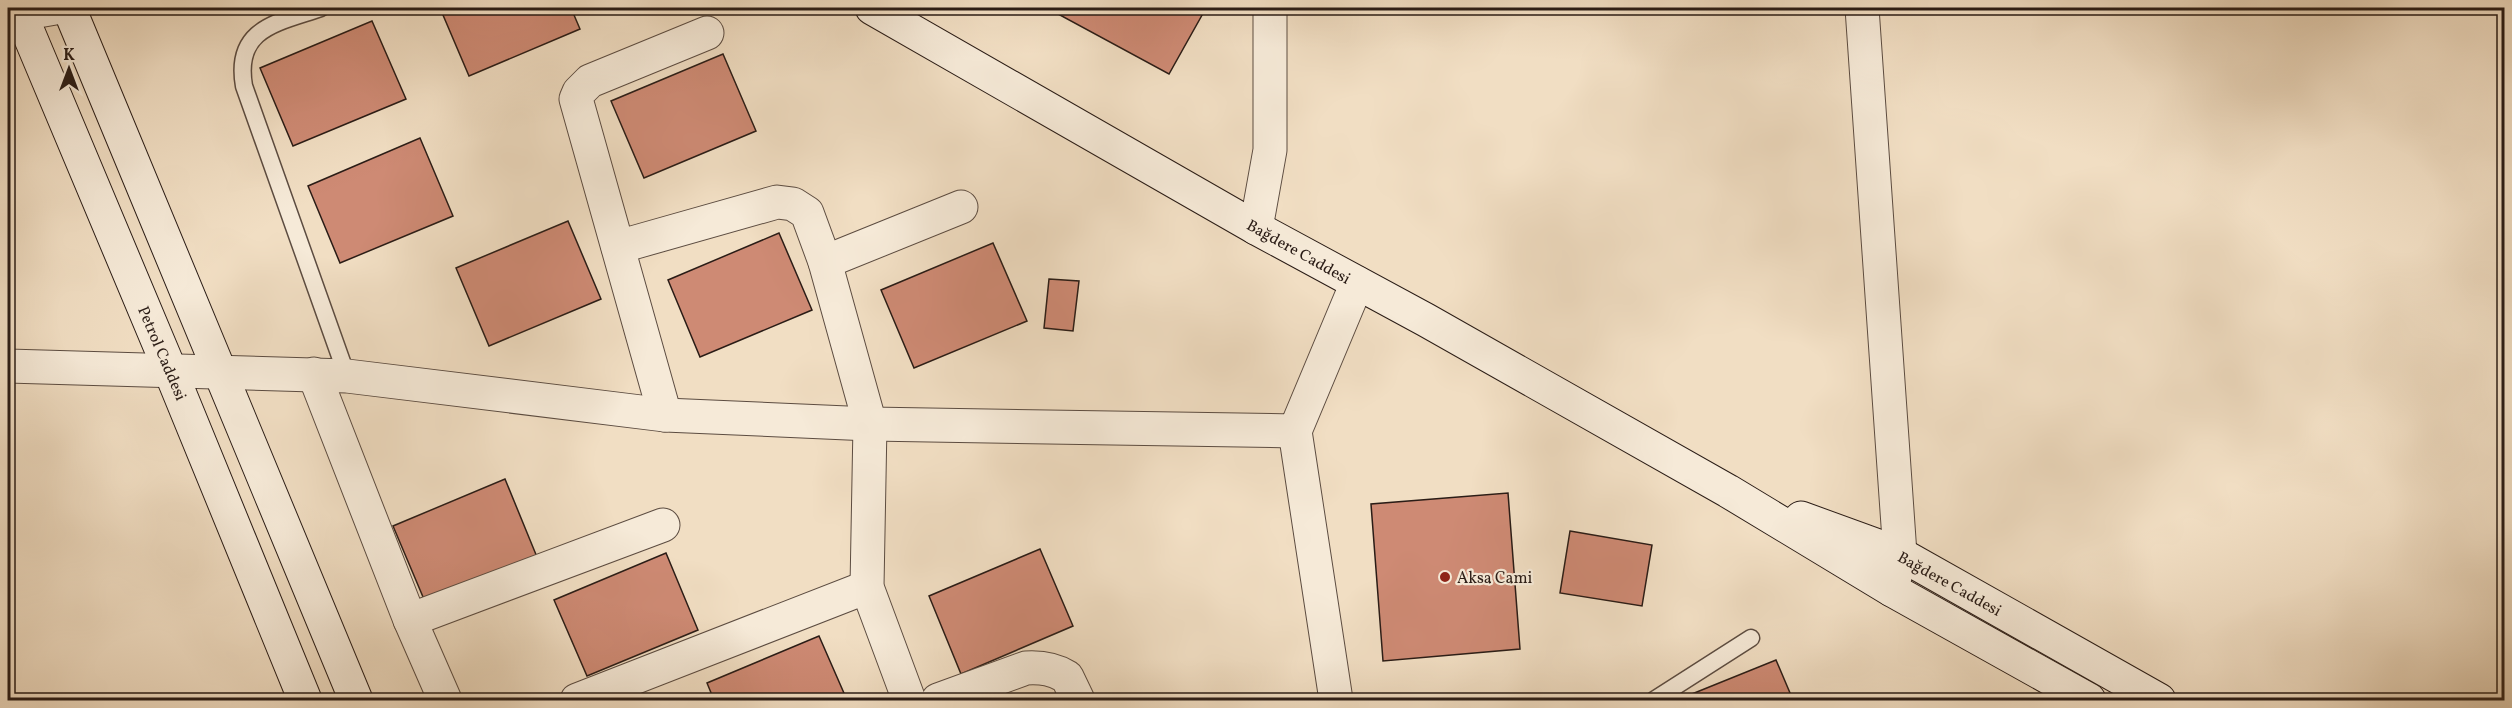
<svg xmlns="http://www.w3.org/2000/svg" width="2512" height="708" font-family="Vollkorn,serif">
<style>
.building{fill:#ce8a74;stroke:#2a1c16;stroke-width:1.5}
.lines{fill:none;stroke-linecap:round;stroke-linejoin:round}
.service-casing{stroke:#5c4c41;stroke-width:19}
.minor-casing{stroke:#5c4c41;stroke-width:35}
.secondary-casing{stroke:#2a1c16;stroke-width:35}
.service{stroke:#f6ead8;stroke-width:16}
.minor{stroke:#f6ead8;stroke-width:33}
.secondary{stroke:#f6ead8;stroke-width:33}
.poi-dot{fill:#8f2418;stroke:#f6ead8;stroke-width:2}
.labels{text-anchor:middle;stroke-width:4.5;stroke-linejoin:round;paint-order:stroke}
.street-label{font-size:16px;fill:#2a1c16;stroke:#f6ead8}
.poi-label{font-size:16px;fill:#2a1c16;stroke:#f6ead8;text-anchor:start}
</style>
<rect width="100%" height="100%" fill="#f1dec3"/>
<filter id="stains"><feTurbulence type="fractalNoise" baseFrequency=".00333" numOctaves="4"/><feColorMatrix values="0 0 0 0 .2 0 0 0 0 .09 0 0 0 0 .02 0 0 0 .5 -.17"/></filter>
<radialGradient id="worn" r=".72"><stop offset=".6" stop-color="#630" stop-opacity="0"/><stop offset="1" stop-color="#630" stop-opacity=".3"/></radialGradient>
<g class="building">
<path d="M440,8H571L580,29L469,76Z"/>
<path d="M1062,8H1206L1169,74L1058,14Z"/>
<path d="M372,21L406,99L293,146L260,68Z"/>
<path d="M723,54L756,131L644,178L611,101Z"/>
<path d="M420,138L453,216L340,263L308,186Z"/>
<path d="M568,221L601,299L489,346L456,268Z"/>
<path d="M779,233L812,310L700,357L668,280Z"/>
<path d="M993,243L1027,321L914,368L881,290Z"/>
<path d="M1049,279L1079,281L1073,331L1044,328Z"/>
<path d="M505,479L537,557L426,604L393,526Z"/>
<path d="M1508,493L1520,649L1383,661L1371,504Z"/>
<path d="M1570,531L1652,545L1642,606L1560,593Z"/>
<path d="M1040,549L1073,626L961,674L929,596Z"/>
<path d="M666,553L698,630L587,676L554,600Z"/>
<path d="M819,636L847,700H714L707,683Z"/>
<path d="M1776,660L1793,700H1677Z"/>
</g>
<g class="lines">
<g class="service-casing">
<g id="service">
<path d="M321,8C277,23 234,28 244,86L347,376"/>
<path d="M1654,700L1751,638"/>
</g>
</g>
<g class="minor-casing">
<g id="minor">
<path d="M1862,8L1900,554L1892,590"/>
<path d="M8,14H21L55,8"/>
<path d="M1256,228L1270,150V8"/>
<path d="M618,247L777,202L793,204L807,213L825,262L870,424L867,587L909,700"/>
<path d="M825,262L961,207"/>
<path d="M8,366L347,376L665,415L870,424L1295,431L1357,283"/>
<path d="M314,374L410,620L445,700"/>
<path d="M665,415L576,99L579,92L590,81L707,33"/>
<path d="M1295,431L1336,700"/>
<path d="M410,620L663,525"/>
<path d="M577,700L867,587"/>
<path d="M938,700L1026,668C1042,667 1054,669 1067,677L1078,700"/>
</g>
</g>
<g class="secondary-casing">
<g id="secondary">
<path d="M18,8L170,370L305,700"/>
<path d="M69,8L356,700"/>
<path d="M872,8L1256,228L1426,320L1728,491L1892,590L2089,700"/>
<path d="M1801,518L1900,554L2159,700"/>
</g>
</g>
<use href="#service" class="service"/>
<use href="#minor" class="minor"/>
<use href="#secondary" class="secondary"/>
</g>
<circle class="poi-dot" cx="1445" cy="577" r="6"/>
<g class="labels">
<g class="street-label">
<text transform="translate(1299 251) rotate(29)" y="6">Bağdere Caddesi</text>
<text transform="translate(163 353) rotate(67)" y="6">Petrol Caddesi</text>
<text transform="translate(1950 583) rotate(29)" y="6">Bağdere Caddesi</text>
</g>
<g class="poi-label">
<text x="1457" y="583">Aksa Cami</text>
</g>
</g>
<rect width="2512" height="708" fill="none" stroke="#f1dec3" stroke-width="30"/>
<rect x="9" y="9" width="2494" height="690" fill="none" stroke="#2a1c16" stroke-width="3"/>
<rect x="15" y="15" width="2482" height="678" fill="none" stroke="#2a1c16" stroke-width="1.5"/>
<g transform="translate(69 69)" stroke="#f6ead8" stroke-width="4.5" paint-order="stroke">
<path d="M0-4.5L10 22L0 15L-10 22Z" fill="#2a1c16"/>
<text y="-9" font-size="16" font-weight="bold" text-anchor="middle" fill="#2a1c16">K</text>
</g>
<rect width="100%" height="100%" filter="url(#stains)"/>
<rect width="100%" height="100%" fill="url(#worn)"/>
</svg>
